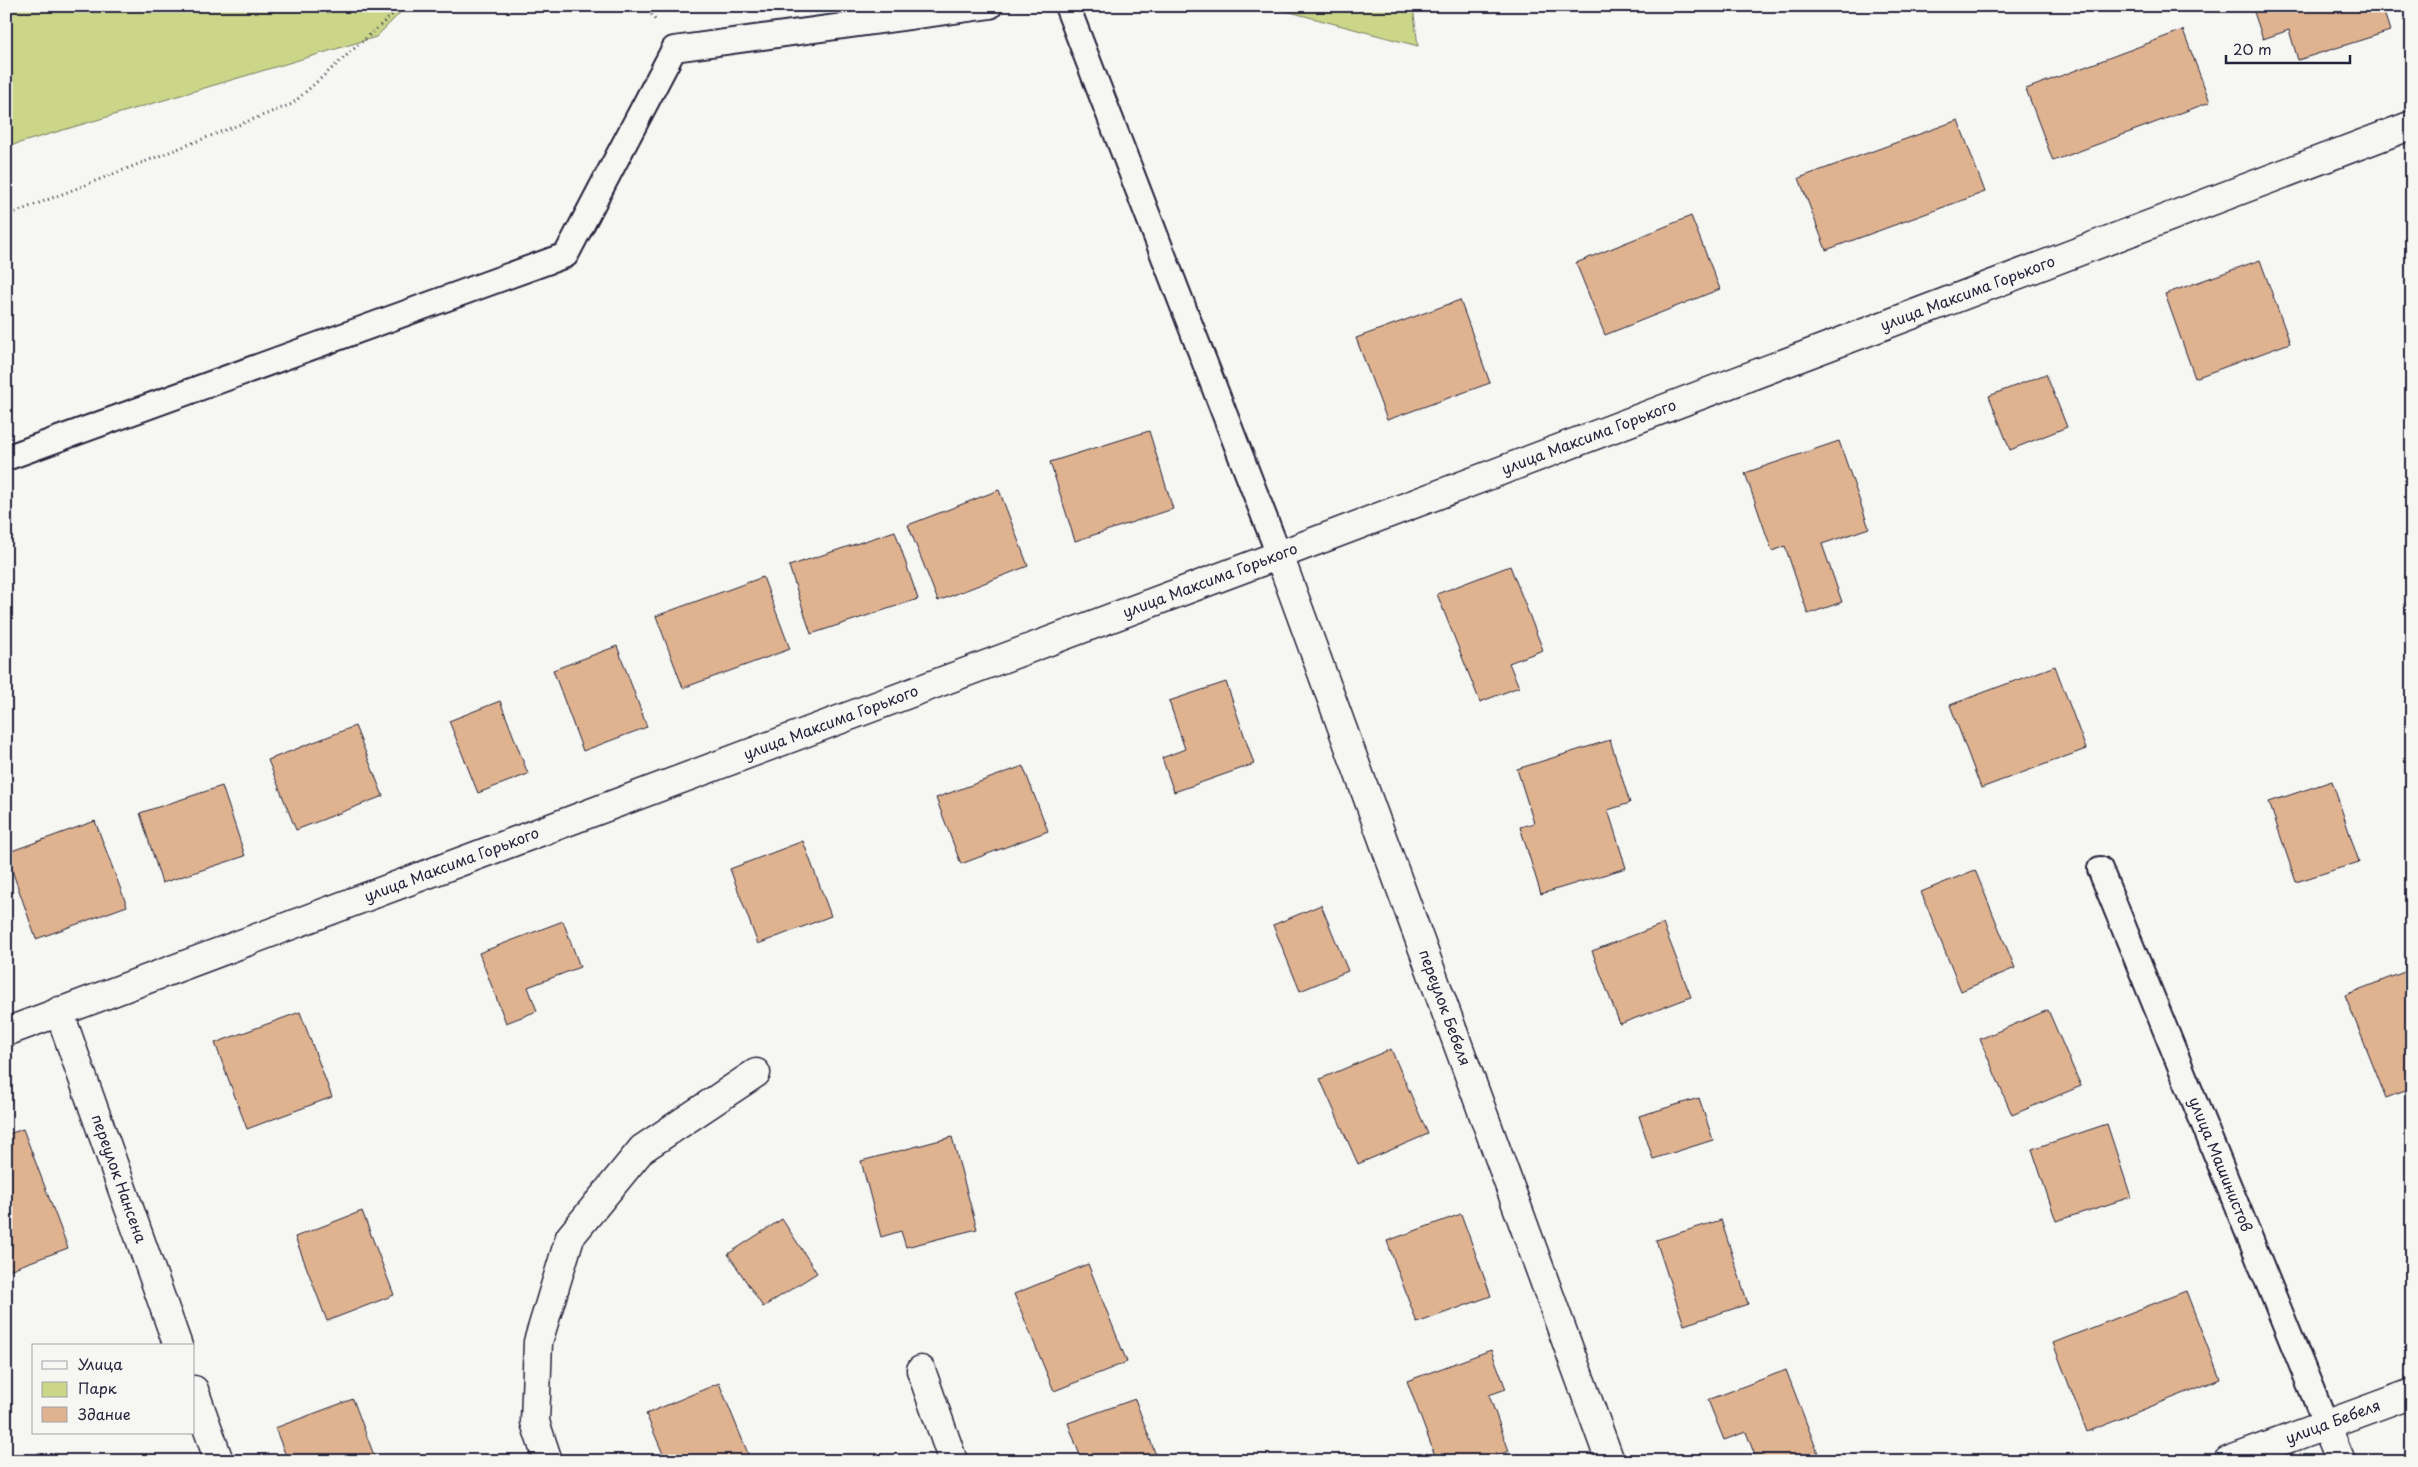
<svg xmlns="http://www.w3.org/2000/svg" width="2418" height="1467" font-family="'Playpen Sans',sans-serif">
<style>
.green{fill:#cbd689;stroke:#767c62}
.building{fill:#e0b390;stroke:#22223b}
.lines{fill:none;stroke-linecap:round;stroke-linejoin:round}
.lane-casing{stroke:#22223b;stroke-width:28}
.street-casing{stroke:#22223b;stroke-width:31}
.path{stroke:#22223b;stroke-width:3;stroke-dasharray:1 4;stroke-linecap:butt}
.lane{stroke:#f6f6f2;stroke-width:24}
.street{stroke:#f6f6f2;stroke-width:28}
.labels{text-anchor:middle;stroke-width:4;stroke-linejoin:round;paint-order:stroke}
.street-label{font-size:15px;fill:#22223b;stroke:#f6f6f2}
</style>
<rect width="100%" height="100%" fill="#f6f6f2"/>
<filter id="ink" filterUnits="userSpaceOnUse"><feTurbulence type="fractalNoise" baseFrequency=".02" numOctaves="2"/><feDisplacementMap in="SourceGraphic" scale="10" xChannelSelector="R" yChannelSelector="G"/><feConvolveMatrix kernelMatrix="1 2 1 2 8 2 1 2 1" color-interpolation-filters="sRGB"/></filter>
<g filter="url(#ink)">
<g class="green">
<path d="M6,6H407L376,37L6,147Z"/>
<path d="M1267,6H1413L1418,46Z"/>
</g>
<g class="building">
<path d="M2252,6H2382L2390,31L2298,60L2289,30L2263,39Z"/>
<path d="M2183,30L2210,102L2053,161L2026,89Z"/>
<path d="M1958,120L1985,192L1826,250L1799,178Z"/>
<path d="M1691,216L1720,289L1605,335L1576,263Z"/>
<path d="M2260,260L2290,343L2195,378L2165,294Z"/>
<path d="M1460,300L1490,383L1387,420L1356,338Z"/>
<path d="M2046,374L2067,427L2010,450L1989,396Z"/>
<path d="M1149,431L1173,509L1075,541L1050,462Z"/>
<path d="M1839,441L1869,528L1822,544L1842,602L1808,614L1785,546L1772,551L1745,473Z"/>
<path d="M999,490L1028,566L938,601L908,525Z"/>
<path d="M895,531L918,599L811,634L789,566Z"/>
<path d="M1510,566L1543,650L1509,663L1519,687L1480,702L1437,594Z"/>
<path d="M763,577L790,649L683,688L656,616Z"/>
<path d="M617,646L647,727L583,751L553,670Z"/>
<path d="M2055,666L2086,749L1981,788L1950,705Z"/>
<path d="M1226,682L1254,764L1174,792L1162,758L1185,749L1169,701Z"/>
<path d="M500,701L528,774L478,793L449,721Z"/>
<path d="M355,726L383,796L296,830L268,760Z"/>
<path d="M1610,740L1630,803L1608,810L1626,868L1541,894L1520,827L1534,823L1517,769Z"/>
<path d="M1023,766L1048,831L961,864L936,798Z"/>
<path d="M2332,781L2359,862L2296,882L2269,802Z"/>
<path d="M222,786L245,856L162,883L140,813Z"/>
<path d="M95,821L127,906L36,939L6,853Z"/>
<path d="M803,841L831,916L758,944L730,869Z"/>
<path d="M1975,870L2015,968L1961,991L1921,892Z"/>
<path d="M1321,905L1348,971L1300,991L1273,925Z"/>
<path d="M563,921L580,967L528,987L537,1011L506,1023L479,953Z"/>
<path d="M1663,924L1691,997L1620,1024L1592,951Z"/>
<path d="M2412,969V1088L2386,1098L2345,995Z"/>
<path d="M2048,1010L2081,1086L2012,1115L1980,1039Z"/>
<path d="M300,1012L332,1097L247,1129L215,1043Z"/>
<path d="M1391,1049L1428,1134L1358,1164L1320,1079Z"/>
<path d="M1699,1098L1713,1140L1653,1159L1639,1116Z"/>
<path d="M2107,1124L2131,1197L2056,1221L2032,1149Z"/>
<path d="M23,1129L68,1248L6,1271V1135Z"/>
<path d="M952,1137L977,1229L906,1247L901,1231L881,1237L861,1161Z"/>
<path d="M362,1211L394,1295L327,1321L295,1237Z"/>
<path d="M1461,1214L1491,1296L1417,1323L1387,1241Z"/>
<path d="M782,1219L817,1273L763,1307L728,1254Z"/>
<path d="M1721,1220L1748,1304L1684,1325L1656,1240Z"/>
<path d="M1088,1264L1127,1362L1054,1391L1014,1294Z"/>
<path d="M2186,1291L2220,1379L2087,1432L2053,1343Z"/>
<path d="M1491,1350L1506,1389L1489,1395L1509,1451L1482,1461H1437L1407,1381Z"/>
<path d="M1786,1370L1821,1461H1757L1746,1432L1724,1440L1708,1400Z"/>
<path d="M719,1383L751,1461H666L646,1414Z"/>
<path d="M353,1399L376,1461H288L275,1428Z"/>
<path d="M1135,1399L1158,1461H1082L1068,1423Z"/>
</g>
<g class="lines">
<g class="lane-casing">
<g id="lane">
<path d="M1067,6L1279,555"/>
<path d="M6,458L566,255L674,49L990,6"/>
<path id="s1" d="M2100,869L2326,1425"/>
</g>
</g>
<g class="street-casing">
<g id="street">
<path id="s2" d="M1279,555L1610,1461"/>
<path id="s3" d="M59,1011L178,1346"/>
<path id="s4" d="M6,1032L1279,555L2412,125"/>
<path d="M921,1370L953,1461"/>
<path d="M194,1390L219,1461"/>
<path d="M2326,1425L2341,1461"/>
<path d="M548,1461L535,1422L538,1342L570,1237L642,1149L756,1073"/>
<path id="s5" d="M2228,1461L2412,1393"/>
</g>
</g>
<g class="path">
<path d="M646,6L656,21"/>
<path d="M6,216L292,104L402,6"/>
</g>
<use href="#lane" class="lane"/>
<use href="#street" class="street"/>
</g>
</g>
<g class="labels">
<g class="street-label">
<text dy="5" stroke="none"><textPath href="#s4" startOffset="2096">улица Максима Горького</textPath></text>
<text dy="5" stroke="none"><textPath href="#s4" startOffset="1691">улица Максима Горького</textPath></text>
<text dy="5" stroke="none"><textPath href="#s4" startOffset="1286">улица Максима Горького</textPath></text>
<text dy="5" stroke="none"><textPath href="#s4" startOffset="881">улица Максима Горького</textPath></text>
<text dy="5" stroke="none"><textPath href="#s4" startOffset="476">улица Максима Горького</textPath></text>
<text dy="5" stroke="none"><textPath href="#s2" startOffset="482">переулок Бебеля</textPath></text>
<text dy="5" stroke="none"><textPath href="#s1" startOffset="319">улица Машинистов</textPath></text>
<text dy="5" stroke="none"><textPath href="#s3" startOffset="178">переулок Нансена</textPath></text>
<text dy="5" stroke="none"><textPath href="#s5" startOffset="112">улица Бебеля</textPath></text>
</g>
</g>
<rect width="2418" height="1467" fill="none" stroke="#f6f6f2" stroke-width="25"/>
<rect x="12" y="12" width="2393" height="1442" fill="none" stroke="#22223b" stroke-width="2" filter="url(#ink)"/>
<rect x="32" y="1344" width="162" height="90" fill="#f6f6f2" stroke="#a1a1a9"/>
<rect x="42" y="1361" width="25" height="8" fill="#f6f6f2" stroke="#a1a1a9"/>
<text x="78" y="1370" font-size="15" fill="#22223b">Улица</text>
<rect x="42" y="1382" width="25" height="15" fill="#cbd689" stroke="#a1a1a9"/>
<text x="78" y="1394" font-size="15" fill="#22223b">Парк</text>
<rect x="42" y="1407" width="25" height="15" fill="#e0b390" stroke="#a1a1a9"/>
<text x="78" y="1420" font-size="15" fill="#22223b">Здание</text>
<path d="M2226 55v8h124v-8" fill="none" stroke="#22223b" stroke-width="2.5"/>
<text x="2233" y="55" font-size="15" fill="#22223b" stroke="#f6f6f2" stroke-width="4" paint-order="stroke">20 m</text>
</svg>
